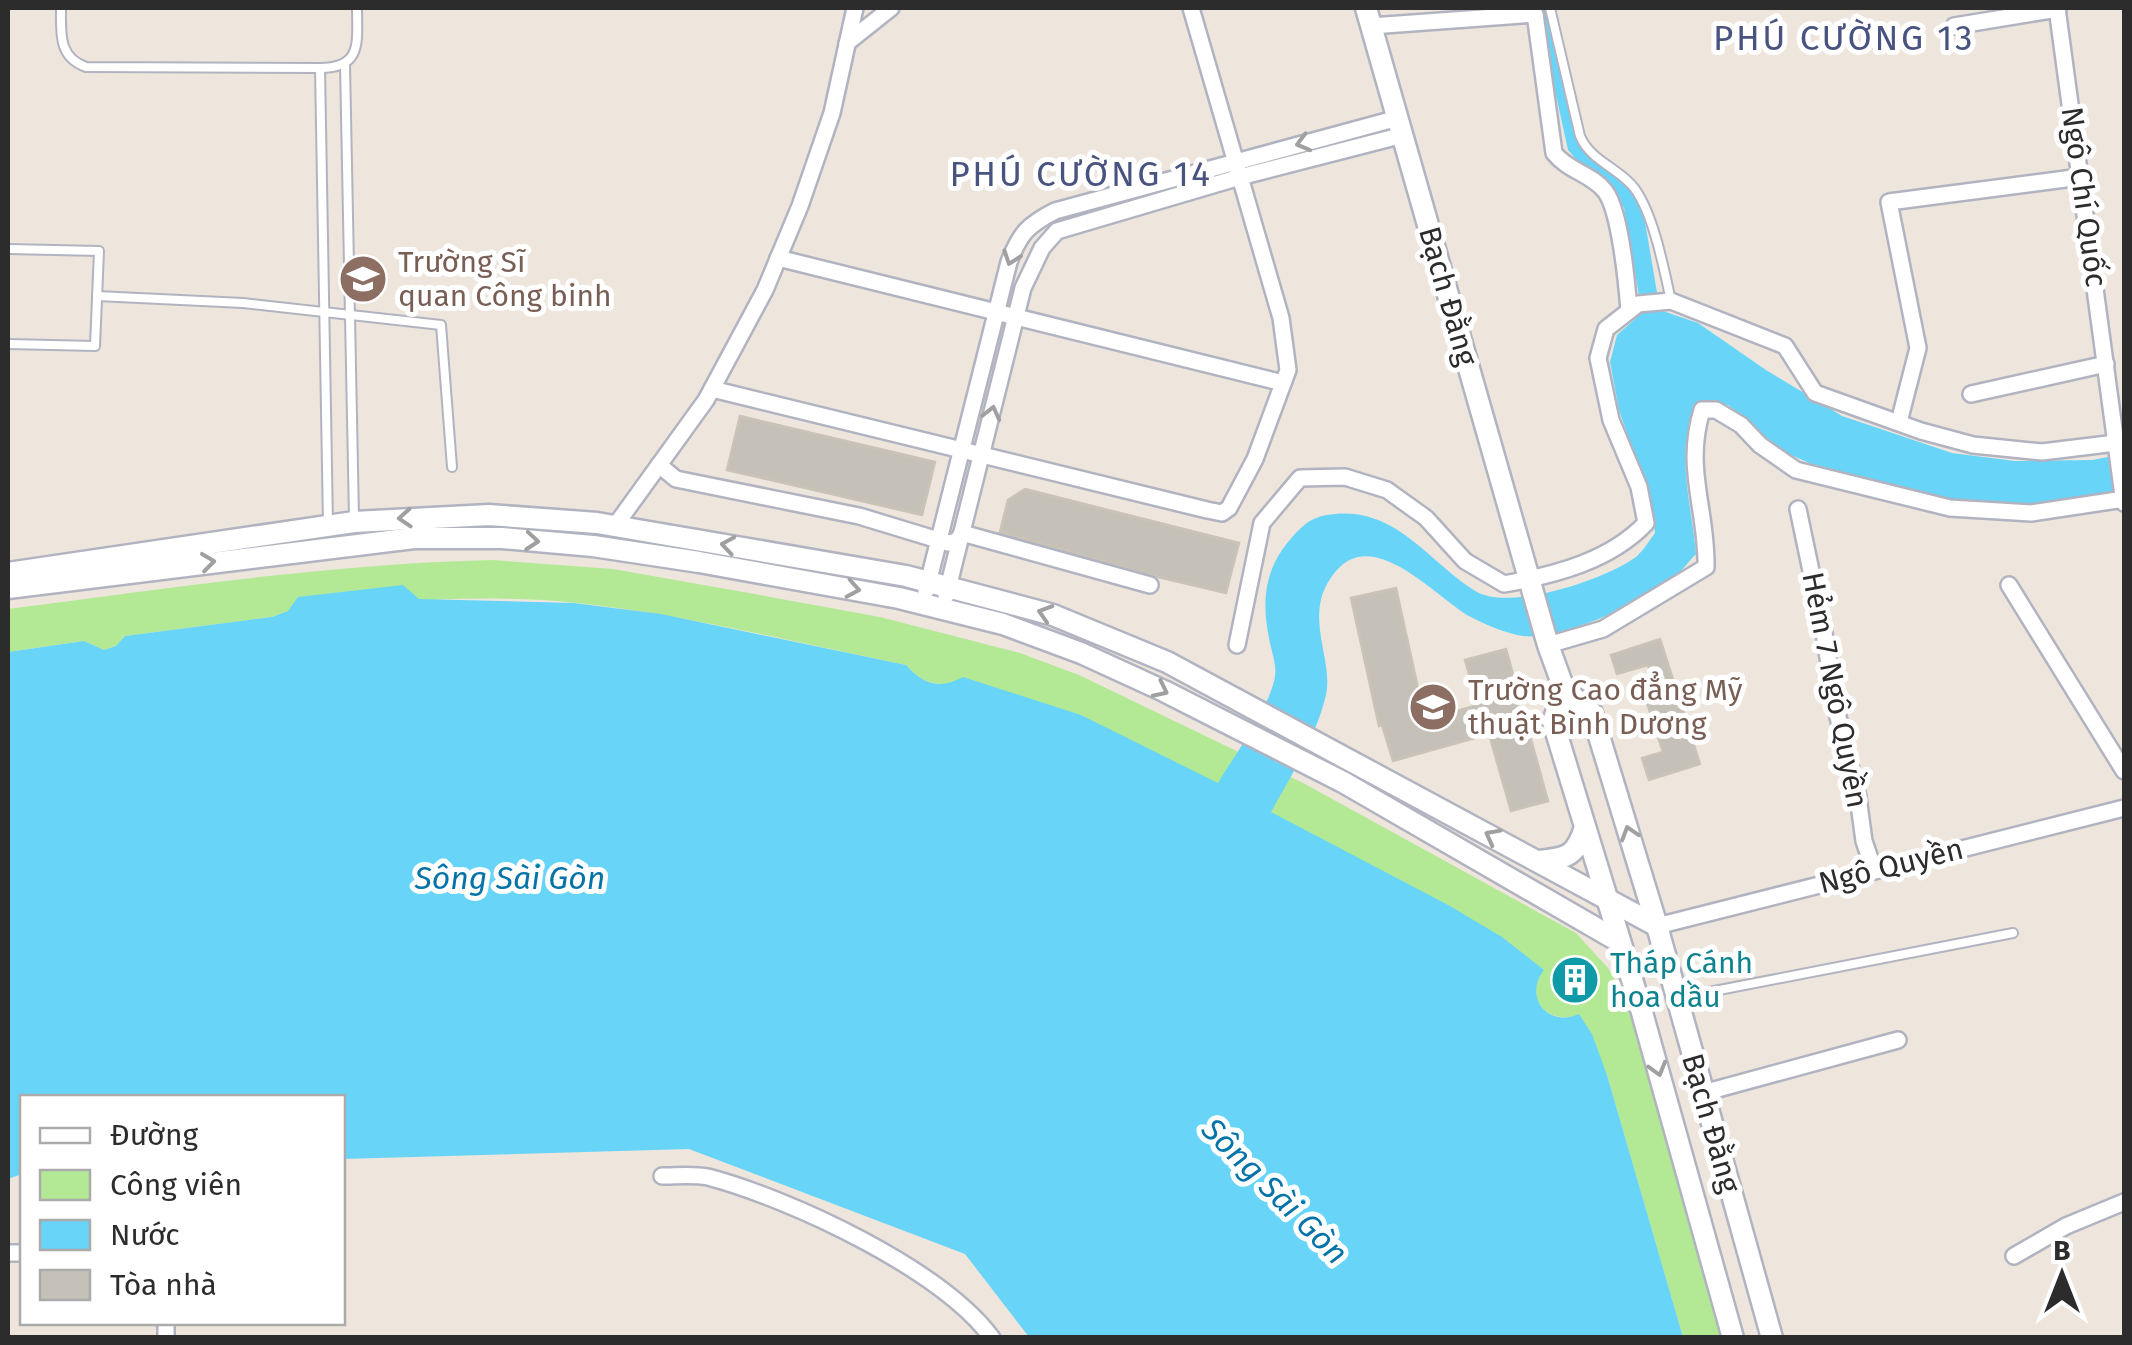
<svg xmlns="http://www.w3.org/2000/svg" width="2132" height="1345" font-family="'Fira Sans',sans-serif">
<style>
.green{fill:#b3e995}
.water{fill:#68d5f8}
.building{fill:#c6c1b8;stroke:#cac3b6;stroke-width:2.5}
.lines{fill:none;stroke-linecap:round;stroke-linejoin:round}
.service-casing{stroke:#b1b4c0;stroke-width:12}
.minor-casing{stroke:#b1b4c0;stroke-width:20}
.tertiary-casing{stroke:#b1b4c0;stroke-width:25}
.service{stroke:#fff;stroke-width:8}
.minor{stroke:#fff;stroke-width:15}
.tertiary{stroke:#fff;stroke-width:20}
.oneway{stroke:#a0a0a0}
.labels{text-anchor:middle;stroke-width:10;stroke-linejoin:round;paint-order:stroke}
.street-label{font-size:30px;fill:#2c2c2c;stroke:#fff}
.education-label{font-size:30px;fill:#785e54;stroke:#fff;text-anchor:start}
.culture-label{font-size:30px;fill:#0d838f;stroke:#fff;text-anchor:start}
.water-label{font-size:32px;font-style:italic;fill:#0373a8;stroke:#fff}
.quarter-label{font-size:35px;letter-spacing:2.5px;fill:#485380;stroke:#fff}
</style>
<rect width="100%" height="100%" fill="#eee6dd"/>
<path class="green" d="M493,560L613,569L749,593L880,617L1020,653L1079,675L1305,784L1576,933L1608,968L1636,1015L1727,1337H1683L1607,1075L1570,1017C1541,1020 1526,994 1543,970C1456,900 1352,858 1250,814C1150,770 1050,727 950,684C929,685 920,680 906,665C797,643 688,615 577,603C480,593 385,602 288,611L272,617L125,636L116,646L104,650L84,641L8,652V609C169,588 329,564 493,560Z"/>
<path class="water" d="M1537,8H1547L1583,151L1631,188L1644,216L1660,310L1698,323L1766,370L1842,416L1952,453L2015,461L2092,460L2124,454V491L2015,507L1978,506L1835,474L1784,452L1728,405L1698,403C1673,446 1692,506 1696,554C1689,561 1683,570 1675,576C1648,601 1560,641 1523,636C1508,634 1486,625 1473,618C1440,602 1375,524 1336,571C1300,613 1334,656 1326,695C1316,737 1292,774 1271,812L1450,906L1502,937L1544,970C1523,997 1548,1028 1579,1014L1592,1034L1607,1075L1683,1337H1029L965,1254L689,1149L343,1159L342,1098H22V1174L8,1179V652L84,641L104,650L116,646L125,636L272,617L288,611L298,597L403,585L419,599L574,603L661,614L906,665C923,684 939,690 963,677L1081,715L1218,783C1235,754 1270,708 1275,676C1277,665 1271,650 1269,638C1260,594 1267,560 1301,528C1311,518 1322,515 1335,514C1398,508 1429,563 1477,592C1511,611 1607,579 1636,557C1643,551 1649,541 1655,533L1651,503L1619,410L1610,362L1617,335L1642,313L1624,208L1611,188L1584,168L1568,150Z"/>
<g class="building">
<path d="M740,416L935,462L922,515L727,470Z"/>
<path d="M1025,489L1239,543L1226,593L1158,577L1000,532L1008,500Z"/>
<path d="M1396,588L1425,720L1478,705L1465,660L1506,649L1548,801L1511,811L1489,734L1393,761L1382,725L1379,726L1351,598Z"/>
<path d="M1660,639L1700,764L1649,780L1642,758L1663,752L1645,697L1657,693L1648,665L1617,674L1611,655Z"/>
<circle cx="1575" cy="980" r="10"/>
</g>
<g class="lines">
<g class="service-casing">
<g id="service">
<path d="M61,8C61,33 58,57 86,67L320,68C363,68 357,41 357,8"/>
<path d="M1550,8L1580,136C1591,162 1620,168 1635,189C1654,216 1664,269 1671,301"/>
<path d="M345,64L354,518"/>
<path d="M320,68L328,524"/>
<path d="M8,249L99,251L95,346L8,344"/>
<path d="M97,296L243,303L441,325L452,467"/>
<path d="M1678,998L2013,933"/>
</g>
</g>
<g class="minor-casing">
<g id="minor">
<path d="M2057,8L2124,503"/>
<path d="M1371,26L1535,14L1554,153C1568,171 1592,174 1605,191C1620,210 1627,285 1629,310"/>
<path d="M1954,26L2058,9"/>
<path d="M847,43L891,8"/>
<path d="M778,258L1283,383"/>
<path d="M712,389L1207,510L1222,513L1229,508L1255,459L1288,370L1281,318L1191,8"/>
<path d="M1971,394L2106,364"/>
<path d="M1899,422L1918,348L1889,202L2081,177"/>
<path d="M659,465L676,479L859,516L948,543L957,541L962,533L1150,585"/>
<path d="M1798,509L1824,633L1837,713L1858,797L1864,841L1874,870"/>
<path d="M615,526L706,400L765,290L800,206L832,113L855,8"/>
<path d="M2009,585L2124,771"/>
<path d="M926,591L1009,262C1020,233 1028,225 1055,211L1398,118"/>
<path d="M946,596L1023,288L1042,248L1057,231L1240,177L1403,135"/>
<path d="M1237,645L1262,523L1300,478L1345,477L1387,490L1426,518L1465,561L1504,584C1555,575 1610,561 1646,523L1639,487L1611,420L1598,358L1606,329L1638,304L1671,301L1785,346L1815,393L1921,431L1973,445L2042,452L2124,442"/>
<path d="M1548,645L1603,629L1706,567C1707,509 1684,469 1702,410H1716L1741,425L1760,445L1796,470L1950,508L2031,513L2124,499"/>
<path d="M1657,926L2124,808"/>
<path d="M1703,1093L1898,1040"/>
<path d="M662,1176C676,1176 693,1174 708,1177C791,1199 941,1269 992,1338"/>
<path d="M8,1253H22"/>
<path d="M2014,1256L2066,1226L2124,1202"/>
<path d="M166,1322V1338"/>
</g>
</g>
<g class="tertiary-casing">
<g id="tertiary">
<path d="M1366,8L1548,645L1564,689L1592,713L1657,926L1772,1338"/>
<path d="M8,573L354,522L489,515L597,523L906,576L1053,615L1167,662L1657,926"/>
<path d="M8,588L414,538H502L593,546L699,562L899,598L1003,624L1081,653L1164,691L1343,782L1620,942"/>
<path d="M1564,689L1553,722L1641,1009L1733,1338"/>
<path d="M1539,861C1568,858 1576,856 1585,827"/>
</g>
</g>
<use href="#service" class="service"/>
<use href="#minor" class="minor"/>
<use href="#tertiary" class="tertiary"/>
</g>
<defs><path id="oneway-chevron" d="M-2-3.5L2.5 0L-2 3.5" fill="none" stroke-width="1.6" stroke-linecap="round" stroke-linejoin="round" transform="scale(2.5)"/></defs>
<g class="oneway">
<use href="#oneway-chevron" transform="translate(1303 143) rotate(165)"/>
<use href="#oneway-chevron" transform="translate(1011 258) rotate(109)"/>
<use href="#oneway-chevron" transform="translate(992 413) rotate(-76)"/>
<use href="#oneway-chevron" transform="translate(405 518) rotate(176)"/>
<use href="#oneway-chevron" transform="translate(532 541) rotate(5)"/>
<use href="#oneway-chevron" transform="translate(728 545) rotate(-171)"/>
<use href="#oneway-chevron" transform="translate(208 562) rotate(-7)"/>
<use href="#oneway-chevron" transform="translate(853 589) rotate(10)"/>
<use href="#oneway-chevron" transform="translate(1045 613) rotate(-163)"/>
<use href="#oneway-chevron" transform="translate(1161 690) rotate(26)"/>
<use href="#oneway-chevron" transform="translate(1629 833) rotate(-107)"/>
<use href="#oneway-chevron" transform="translate(1492 836) rotate(-152)"/>
<use href="#oneway-chevron" transform="translate(1658 1069) rotate(74)"/>
</g>
<defs>
<g id="university-disc" transform="scale(2.5)"><circle r="9.5" fill="#8d6e63" stroke="#fff"/><path d="M0-5L7-2L0 1L-7-2ZM-4 1L0 2.5L4 1V4Q0 6-4 4Z" fill="#fff"/></g>
<g id="building-disc" transform="scale(2.5)"><circle r="9.5" fill="#0f9aa8" stroke="#fff"/><path d="M-4-6H4V6H1V3H-1V6H-4ZM-2.5-4.3h1.7v1.8h-1.7ZM.8-4.3h1.7v1.8H.8ZM-2.5-1h1.7V.8h-1.7ZM.8-1h1.7V.8H.8Z" fill="#fff"/></g>
</defs>
<g fill-rule="evenodd">
<use href="#university-disc" x="363" y="279"/>
<use href="#university-disc" x="1433" y="707"/>
<use href="#building-disc" x="1575" y="980"/>
</g>
<g class="labels">
<g class="street-label">
<text transform="translate(2084 197) rotate(82)" y="10">Ngô Chí Quốc</text>
<text transform="translate(1448 296) rotate(74)" y="10">Bạch Đằng</text>
<text transform="translate(1835 690) rotate(79)" y="10">Hẻm 7 Ngô Quyền</text>
<text transform="translate(1891 866) rotate(-14)" y="10">Ngô Quyền</text>
<text transform="translate(1711 1123) rotate(74)" y="10">Bạch Đằng</text>
</g>
<g class="education-label">
<text x="398" y="272">Trường Sĩ<tspan x="398" dy="34">quan Công binh</tspan></text>
<text x="1468" y="700">Trường Cao đẳng Mỹ<tspan x="1468" dy="34">thuật Bình Dương</tspan></text>
</g>
<g class="culture-label">
<text x="1610" y="973">Tháp Cánh<tspan x="1610" dy="34">hoa dầu</tspan></text>
</g>
<g class="water-label">
<text x="510" y="889">Sông Sài Gòn</text>
<text transform="translate(1275 1191) rotate(45)" y="11">Sông Sài Gòn</text>
</g>
<g class="quarter-label">
<text x="1844" y="50">PHÚ CƯỜNG 13</text>
<text x="1081" y="186">PHÚ CƯỜNG 14</text>
</g>
</g>
<rect width="2132" height="1345" fill="none" stroke="#2c2c2c" stroke-width="20"/>
<rect x="20" y="1095" width="325" height="230" fill="#ffffff" stroke="#ababab" stroke-width="2.5"/>
<rect x="40" y="1128" width="50" height="15" fill="#ffffff" stroke="#ababab" stroke-width="2.5"/>
<text x="110" y="1145" font-size="30" fill="#2c2c2c">Đường</text>
<rect x="40" y="1170" width="50" height="30" fill="#b3e995" stroke="#ababab" stroke-width="2.5"/>
<text x="110" y="1195" font-size="30" fill="#2c2c2c">Công viên</text>
<rect x="40" y="1220" width="50" height="30" fill="#68d5f8" stroke="#ababab" stroke-width="2.5"/>
<text x="110" y="1245" font-size="30" fill="#2c2c2c">Nước</text>
<rect x="40" y="1270" width="50" height="30" fill="#c6c1b8" stroke="#ababab" stroke-width="2.5"/>
<text x="110" y="1295" font-size="30" fill="#2c2c2c">Tòa nhà</text>
<g transform="translate(2062 1275)" stroke="#ffffff" stroke-width="8" paint-order="stroke">
<path d="M0-8L18 38L0 25L-18 38Z" fill="#2c2c2c"/>
<text y="-15" font-size="28" font-weight="bold" text-anchor="middle" fill="#2c2c2c">B</text>
</g>
</svg>
